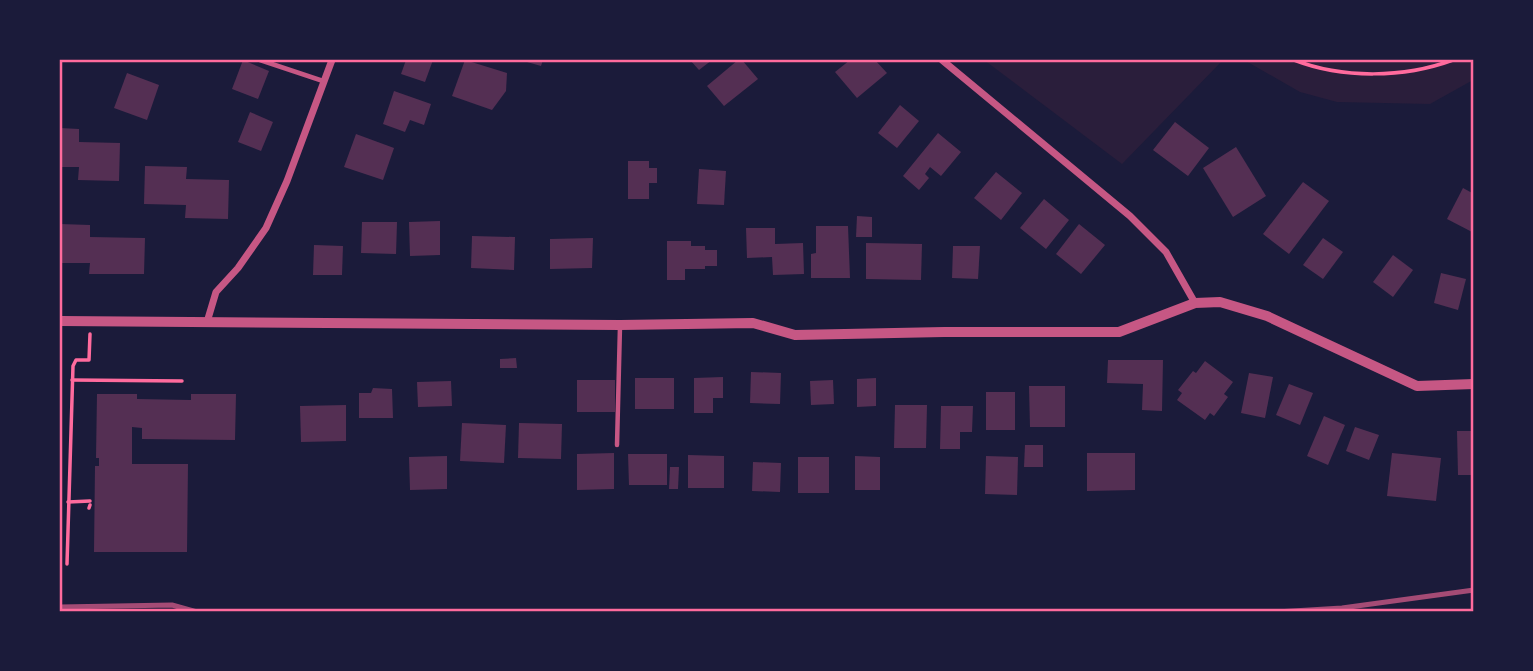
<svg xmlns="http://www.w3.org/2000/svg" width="1533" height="671" font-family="Lora,serif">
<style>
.green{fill:#2a1e3b}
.building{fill:#542f53}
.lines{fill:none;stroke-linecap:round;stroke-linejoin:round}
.path{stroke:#ff6b9d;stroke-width:3.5}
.service{stroke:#c65784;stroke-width:4.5}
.minor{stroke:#c65784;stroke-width:7}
.tertiary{stroke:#c65784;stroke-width:10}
.rail{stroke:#a44b75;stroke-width:5}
.neatline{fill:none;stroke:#ff6b9d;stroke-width:2.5}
</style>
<rect width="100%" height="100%" fill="#1b1b3a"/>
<g class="green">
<path d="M984,60H1223L1122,164Z"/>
<path d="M1244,60H1473V80L1430,104L1337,102L1300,92Z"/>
</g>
<g class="building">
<path d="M243,60L269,71L258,99L232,89Z"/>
<path d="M406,60H433L425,82L401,74Z"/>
<path d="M465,60L507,73L506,91L492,110L452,96Z"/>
<path d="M520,60H543L541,66Z"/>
<path d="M690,60H712L699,70Z"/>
<path d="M738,60H742L758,79L724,106L707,86Z"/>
<path d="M850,60H875L887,73L857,98L835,72Z"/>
<path d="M127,73L159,85L147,120L114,108Z"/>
<path d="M394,91L431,104L424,125L410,120L405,132L383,124Z"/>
<path d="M900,105L919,121L897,148L878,133Z"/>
<path d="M250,112L273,122L261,151L238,142Z"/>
<path d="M1175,122L1209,148L1188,176L1153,150Z"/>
<path d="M60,128L79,129V142L120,143L119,181L78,180L79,167H60Z"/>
<path d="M938,133L961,152L941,176L930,167L925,174L929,178L919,190L903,176Z"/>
<path d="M356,134L394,148L383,180L344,167Z"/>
<path d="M1236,147L1266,196L1233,217L1203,168Z"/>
<path d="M628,161H649V168H657V183H649V199H628Z"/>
<path d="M145,166L187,167L186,179L229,180L228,219L185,218L186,205L144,204Z"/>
<path d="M699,169L726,171L724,205L697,204Z"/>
<path d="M996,172L1022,193L1001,220L974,198Z"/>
<path d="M1303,182L1329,201L1289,254L1263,234Z"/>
<path d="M1463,188L1474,194V233L1447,219Z"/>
<path d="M1044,199L1069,220L1046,249L1020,228Z"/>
<path d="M857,216L872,217V237H856Z"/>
<path d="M440,221V255L410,256L409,222Z"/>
<path d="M362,222H397L396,254L361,253Z"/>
<path d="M60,224L90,225V237L145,238L144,274H89L90,263H60Z"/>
<path d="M1079,224L1105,245L1081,274L1056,254Z"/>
<path d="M816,226H848L850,278H811V254L816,253Z"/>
<path d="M746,228H775V244L803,243L804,274L773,275L772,257L747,258Z"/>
<path d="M472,236L515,237L514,270L471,268Z"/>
<path d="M593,238L592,268L550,269V239Z"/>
<path d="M1323,238L1343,252L1323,279L1303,265Z"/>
<path d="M667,241H691V246H705V250H717V266H705V269H685V280H667Z"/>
<path d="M866,243L922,244L921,280L866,279Z"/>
<path d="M314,245L343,246L342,275H313Z"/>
<path d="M953,246H980L978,279L952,278Z"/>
<path d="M1393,255L1413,270L1393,297L1373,282Z"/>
<path d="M1441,273L1466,279L1458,310L1434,303Z"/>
<path d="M516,358L517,368H500V359Z"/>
<path d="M1108,360H1163L1162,411L1142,410L1143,384L1107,383Z"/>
<path d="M1205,361L1233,382L1224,394L1228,397L1214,416L1210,413L1205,420L1177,400L1182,393L1178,390L1193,371L1196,373Z"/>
<path d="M751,372L781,373L780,404L750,403Z"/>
<path d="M1249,373L1273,377L1265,418L1241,413Z"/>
<path d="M723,377V398H713V413H694V378Z"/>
<rect x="635" y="378" width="39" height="31"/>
<path d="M876,378V406L857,407V379Z"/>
<rect x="577" y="380" width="38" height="32"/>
<path d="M833,380L834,404L811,405L810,381Z"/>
<path d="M451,381L452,406L418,407L417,382Z"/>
<path d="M1289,384L1313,393L1300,425L1276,415Z"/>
<path d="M1029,386H1065V427H1030Z"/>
<path d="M373,388L392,389L393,418H359V393H371Z"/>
<rect x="986" y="392" width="29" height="38"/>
<path d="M97,394H137V399L191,400V394H236L235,440L142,439V428L132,427V464H188L187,552H94L95,466H99V458H96Z"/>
<path d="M346,405V441L301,442L300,406Z"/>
<path d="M895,405H927L926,448H894Z"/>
<path d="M941,406H973L972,432H960V449H940Z"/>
<path d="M1324,416L1345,425L1328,465L1307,456Z"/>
<path d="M462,423L506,425L504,463L460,461Z"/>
<path d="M519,423L562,424L561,459L518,458Z"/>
<path d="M1355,427L1379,435L1369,460L1346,451Z"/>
<path d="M1457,431H1474V475H1458Z"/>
<path d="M1025,445H1043V467H1024Z"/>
<path d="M614,453V489L577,490V454Z"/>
<path d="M1087,453H1135V490L1087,491Z"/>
<path d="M1392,453L1441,458L1436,501L1387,496Z"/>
<path d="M628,454H667V485H629Z"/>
<path d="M688,455L724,456V488H688Z"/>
<path d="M447,456V489L410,490L409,457Z"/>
<path d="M855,456L880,457V490H855Z"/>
<path d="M986,456L1018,457L1017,495L985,494Z"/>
<rect x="798" y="457" width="31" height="36"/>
<path d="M753,462L781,463L780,492L752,491Z"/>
<path d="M670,467H679L678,489H669Z"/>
</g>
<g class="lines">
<g class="path">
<path d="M1294,60C1343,79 1404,78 1453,60"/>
<path d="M72,380L182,381"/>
<path d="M68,502L90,501"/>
<path d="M89,508L90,505"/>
<path d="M67,564L73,366L76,360H89L90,334"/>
</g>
<g class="service">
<path d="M260,60L323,81"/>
<path d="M617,445L620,326"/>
</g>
<g class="minor">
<path d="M942,60L1130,216L1166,252L1195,303"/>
<path d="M207,322L216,292L238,268L266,228L287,181L332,60"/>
</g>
<path class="tertiary" d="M60,321L620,325L753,323L795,335L944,332H1119L1195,303L1220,302L1267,316L1417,386L1474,384"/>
<g class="rail">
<path d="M60,607L172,605L197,612"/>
<path d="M1276,612L1342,608L1474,590"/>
</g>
</g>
<rect width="1533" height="671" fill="none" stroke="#1b1b3a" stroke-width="122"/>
<rect x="61" y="61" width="1411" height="549" class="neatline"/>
</svg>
